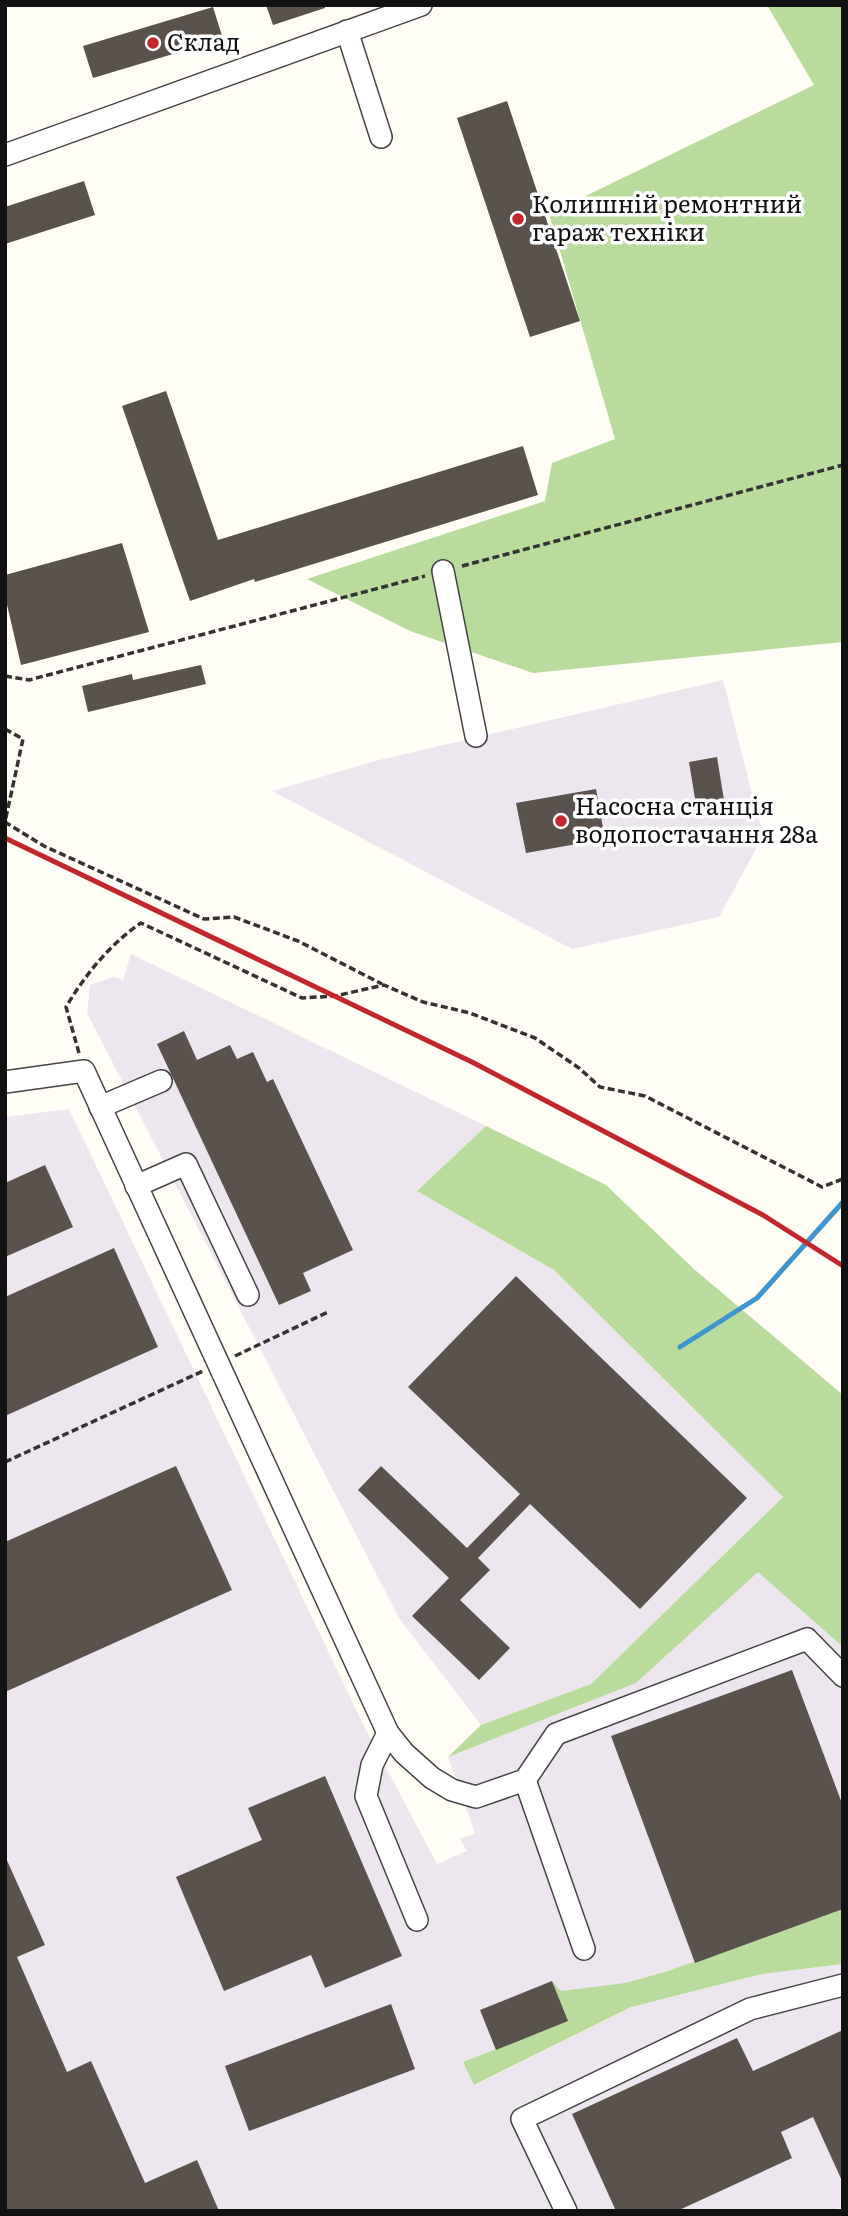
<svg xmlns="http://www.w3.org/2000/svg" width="848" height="2216" font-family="Literata,serif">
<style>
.industrial{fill:#eee6ef}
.forest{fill:#b9dc9c}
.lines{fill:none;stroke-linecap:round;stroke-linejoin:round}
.stream{stroke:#3f96cf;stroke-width:5}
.building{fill:#5a524d}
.minor-casing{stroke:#444;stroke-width:24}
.path{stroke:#333;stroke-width:3.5;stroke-dasharray:7 3.5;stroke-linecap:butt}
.minor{stroke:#fff;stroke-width:21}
.rail{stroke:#c4262e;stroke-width:5}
.poi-dot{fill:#c4262e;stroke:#fff;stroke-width:2.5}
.labels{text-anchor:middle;stroke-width:7;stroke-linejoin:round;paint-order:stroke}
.poi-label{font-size:24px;fill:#111;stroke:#fff;text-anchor:start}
</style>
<rect width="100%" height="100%" fill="#fffdf5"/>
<g class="industrial">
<path d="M723,680L763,836L719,917L572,949L272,791L379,760Z"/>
<path d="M131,954L486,1126L417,1191L554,1270L783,1497L591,1684L481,1725L399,1618L87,1013L90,985L114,977L123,980Z"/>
<path d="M69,1109L363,1724L437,1864L467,1851L460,1839L475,1833L448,1757L636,1683L758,1571L843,1647V1909L695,1963L614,1986L568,2021L463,2062L475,2085L631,2007L762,1974L843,1964V2206L831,2211H5V1117Z"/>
</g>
<g class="forest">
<path d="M767,5H843V642L533,673L410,631L307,579L545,501L552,463L615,439L550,217L563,207L814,85Z"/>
<path d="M486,1126L606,1185L695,1270L843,1395V1647L758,1572L636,1683L448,1757L481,1725L591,1684L783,1497L554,1270L417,1191Z"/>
<path d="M843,1909V1964L762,1974L631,2007L474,2085L463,2062L567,2021L552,1981L561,1991L625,1983L668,1971Z"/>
</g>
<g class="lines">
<path class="stream" d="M680,1347L757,1298L843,1202"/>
</g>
<g class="building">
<path d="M266,5H325V8L273,25Z"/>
<path d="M213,7L223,39L93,78L83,46Z"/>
<path d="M507,101L580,321L530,337L457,118Z"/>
<path d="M84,181L95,215L5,244V207Z"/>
<path d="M166,391L218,540L523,446L538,495L255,582L254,579L190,601L122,406Z"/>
<path d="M122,543L149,632L21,665L5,596V575Z"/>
<path d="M201,665L206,684L88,712L82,686L132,674L133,680Z"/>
<path d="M717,757L724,800L696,805L689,762Z"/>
<path d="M596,789L605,839L526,853L516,803Z"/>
<path d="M184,1031L197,1060L230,1045L237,1059L253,1052L267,1082L273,1079L353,1250L303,1273L311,1291L279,1305L157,1044Z"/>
<path d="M45,1165L73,1227L5,1257V1183Z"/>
<path d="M114,1248L158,1347L5,1416V1297Z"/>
<path d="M516,1276L747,1498L640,1609L530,1504L478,1558L490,1570L460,1600L510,1648L479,1680L412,1616L449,1578L358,1490L381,1466L467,1548L520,1494L408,1387Z"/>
<path d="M176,1466L232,1590L5,1692V1542Z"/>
<path d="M792,1670L843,1806V1909L695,1963L611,1736Z"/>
<path d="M325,1776L402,1956L325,1988L311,1955L224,1991L176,1877L262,1840L248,1808Z"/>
<path d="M5,1856L45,1945L17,1957L67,2072L91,2061L145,2183L197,2160L219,2211H5Z"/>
<path d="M552,1981L568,2021L496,2050L480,2010Z"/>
<path d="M391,2004L415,2069L249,2131L225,2066Z"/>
<path d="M843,2030V2183L813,2117L781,2132L792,2158L677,2211H616L572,2114L737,2038L753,2071Z"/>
</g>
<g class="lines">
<g class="minor-casing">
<g id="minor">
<path d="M347,31L381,137"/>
<path d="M5,155L421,5"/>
<path d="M443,571L476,736"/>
<path d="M5,1082L84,1071L388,1733L404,1753L432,1778L452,1790L476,1797L525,1780L556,1734L807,1639L843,1676"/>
<path d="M100,1107L161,1081"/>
<path d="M136,1186L186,1164L248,1295"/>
<path d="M388,1733L372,1765L366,1796L417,1920"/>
<path d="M525,1780L584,1949"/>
<path d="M566,2211L522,2119L750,2009L843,1985"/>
</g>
</g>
<g class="path">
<path d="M462,566L843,465"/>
<path d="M5,676L29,680L425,576"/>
<path d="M5,729L23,739L5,822L44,846L204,919L234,917L298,941L382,984"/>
<path d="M79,1053L66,1007C85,975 110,944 141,923L302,998L335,996L384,985L423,1002L470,1013L535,1038L579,1068L600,1087L645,1096L822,1187L843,1179"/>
<path d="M235,1356L328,1312"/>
<path d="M5,1462L203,1371"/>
</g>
<use href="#minor" class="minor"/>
<path class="rail" d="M5,838L472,1062L763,1215L843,1266"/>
</g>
<g class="poi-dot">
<circle cx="153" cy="43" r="7"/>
<circle cx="518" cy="219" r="7"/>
<circle cx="561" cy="821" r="7"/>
</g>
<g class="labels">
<g class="poi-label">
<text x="167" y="51">Склад</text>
<text x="532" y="213">Колишній ремонтний<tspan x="532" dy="28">гараж техніки</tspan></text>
<text x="575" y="815">Насосна станція<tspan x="575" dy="28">водопостачання 28а</tspan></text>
</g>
</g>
<rect width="848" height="2216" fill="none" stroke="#111111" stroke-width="14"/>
</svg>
